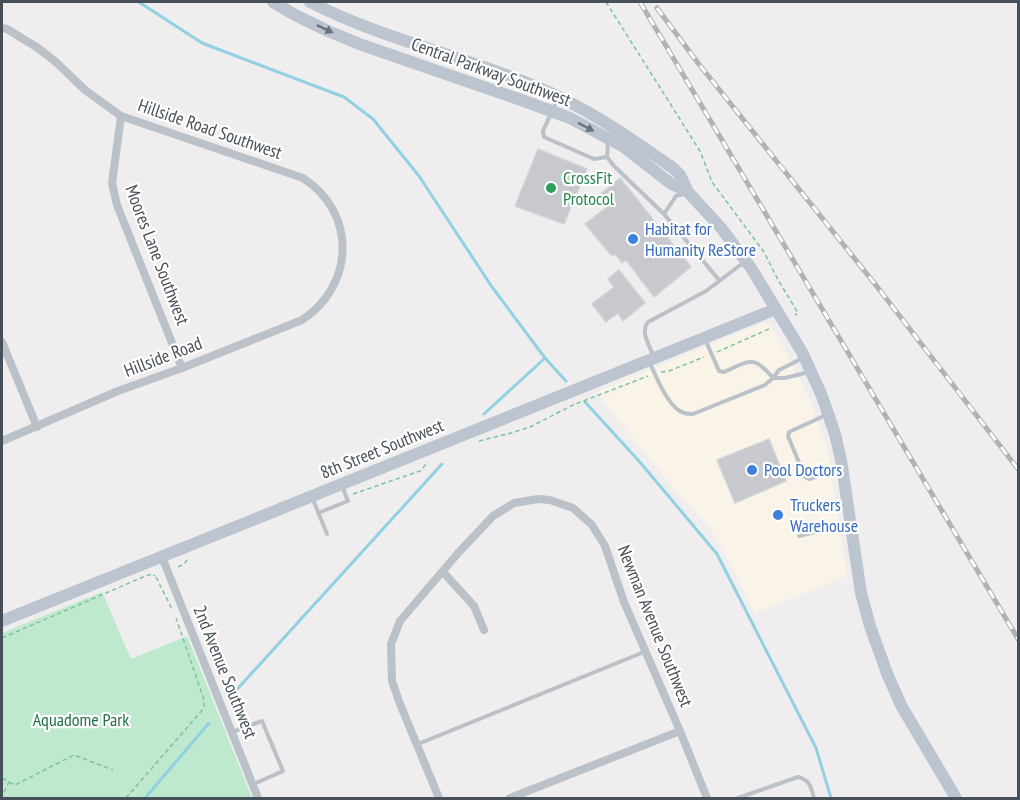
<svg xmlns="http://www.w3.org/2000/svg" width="1020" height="800" font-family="'PT Sans Narrow',sans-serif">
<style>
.commercial{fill:#f9f4e7}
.green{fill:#bfe9cf}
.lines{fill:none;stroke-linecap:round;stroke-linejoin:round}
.stream{stroke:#91d1e1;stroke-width:3}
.building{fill:#c7c9cf;stroke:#d1d3d8;stroke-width:1.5}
.path{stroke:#7bc39f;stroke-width:1.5;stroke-dasharray:4.5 3;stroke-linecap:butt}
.lane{stroke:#bac1c8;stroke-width:4}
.street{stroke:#bac1c8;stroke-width:8}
.secondary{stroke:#bcc5cf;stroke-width:12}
.rail-casing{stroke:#b0b2b6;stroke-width:5}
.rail{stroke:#fff;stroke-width:3;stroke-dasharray:9;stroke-linecap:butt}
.oneway{fill:#6a737c}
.leisure-dot{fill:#2e9e5b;stroke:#fff;stroke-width:2}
.shop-dot{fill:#3f7fe0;stroke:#fff;stroke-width:2}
.labels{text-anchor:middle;stroke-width:4.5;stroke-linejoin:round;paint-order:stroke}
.street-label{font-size:18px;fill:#475058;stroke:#fff}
.leisure-label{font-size:18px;fill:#27864d;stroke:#fff;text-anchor:start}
.shop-label{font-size:18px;fill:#366cbe;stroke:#fff;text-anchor:start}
.park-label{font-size:18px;fill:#217048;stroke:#fff}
</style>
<rect width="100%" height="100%" fill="#efeded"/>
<path class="commercial" d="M763,323L771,325L808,396L827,447L847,576L755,613L727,557L707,524L679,495L596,392Z"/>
<path class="green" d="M102,592L131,659L187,636L252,798H2V633Z"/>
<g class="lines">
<g class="stream">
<path d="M139,2L202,43L344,97L373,119L419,176L492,287L545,358L566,381"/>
<path d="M585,402L639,461L717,554L816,748L831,798"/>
<path d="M484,414L545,358"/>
<path d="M231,696L442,464"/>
<path d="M145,798L209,723"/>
</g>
</g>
<g class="building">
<path d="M538,149L587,169L564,224L515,206Z"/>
<path d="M620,178L691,267L654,297L626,260L622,263L615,254L612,256L585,224L607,207L598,196Z"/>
<path d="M619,270L645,303L623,321L618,313L606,322L592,304L614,287L608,279Z"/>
<path d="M769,439L786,481L735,503L717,460Z"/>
</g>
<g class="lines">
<g class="path">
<path d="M606,2L700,151L712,182L764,252L777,278L798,313L795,315"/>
<path d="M717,352L771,328"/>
<path d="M661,372L669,371L704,357"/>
<path d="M479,441L511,433L530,427L573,405L648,376"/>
<path d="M353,494L420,471L428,462"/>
<path d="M178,567L184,564L188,559"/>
<path d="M156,577L173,611"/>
<path d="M2,638L143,577L152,574L155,576"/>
<path d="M2,778L9,782L2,796"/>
<path d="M9,782L15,785L74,755L113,770"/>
<path d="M126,798L204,708V700L176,618"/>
</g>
<g class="lane">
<path d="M557,100L543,131L544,137L594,159L607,157"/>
<path d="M608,142L607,157L614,166L664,214L719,280"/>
<path d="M664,214L676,196L683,194"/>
<path d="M653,355C649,344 640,332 648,322L706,291L743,263"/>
<path d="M803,358L779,370L773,378H785L809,372"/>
<path d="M649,361C656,376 668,408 684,413C687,414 690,414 693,414L765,385L773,378C753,354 750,361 724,372L719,371L705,339"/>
<path d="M826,415L789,432L788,436L805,477L809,479L839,469"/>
<path d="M312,497L327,534"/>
<path d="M318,513L348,501L342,486"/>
<path d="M799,536L847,524"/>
<path d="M232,732L262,721L283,771L254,784"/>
<path d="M418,744L644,652"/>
<path d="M738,798L798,777C810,780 811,787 814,798"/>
</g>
<g class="street">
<path d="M2,28L7,29L38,48L57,63L85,90L121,116L303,178C357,213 355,285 302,320L182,368L118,391L2,441"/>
<path d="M121,116L112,183L117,205L182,368"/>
<path d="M2,342L37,427"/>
<path d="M162,557L258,798"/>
<path d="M443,572L474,606L484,630"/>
<path d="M439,798L400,704L392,681L391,644L400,621L459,552L493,516L514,503L538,499L550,500L573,508L592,525L605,546L624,602L680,731L707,798"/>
<path d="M510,798L680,731"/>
</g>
<g class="secondary">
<path d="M273,2L295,15L328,31L362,45L524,101L570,118L624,147L670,183L688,192"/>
<path d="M310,2C380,38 459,55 532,85C583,105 629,137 673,168L680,175L688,192L722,229L751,268L802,352L822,396L835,434L841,460L861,593L870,626L888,676L902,707L956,798"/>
<path d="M2,621L776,309"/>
</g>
<g class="rail-casing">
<g id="rail">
<path d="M640,2L1018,639"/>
<path d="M657,8L698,63L875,284L1018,469"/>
</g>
</g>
<use href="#rail" class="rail"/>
</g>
<defs><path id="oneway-solid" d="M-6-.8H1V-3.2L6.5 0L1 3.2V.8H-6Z" transform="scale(1.5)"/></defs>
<g class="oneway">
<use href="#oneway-solid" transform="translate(325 29) rotate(25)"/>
<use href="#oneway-solid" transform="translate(586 127) rotate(28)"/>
</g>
<circle class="leisure-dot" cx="551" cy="188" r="6"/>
<g class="shop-dot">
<circle cx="633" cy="239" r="6"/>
<circle cx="752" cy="470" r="6"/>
<circle cx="778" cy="515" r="6"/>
</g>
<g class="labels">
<g class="street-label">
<text transform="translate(491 72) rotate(20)" y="6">Central Parkway Southwest</text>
<text transform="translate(210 129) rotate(19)" y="6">Hillside Road Southwest</text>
<text transform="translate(157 255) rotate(69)" y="6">Moores Lane Southwest</text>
<text transform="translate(163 357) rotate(-21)" y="6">Hillside Road</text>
<text transform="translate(382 449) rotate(-22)" y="6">8th Street Southwest</text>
<text transform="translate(655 626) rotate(68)" y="6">Newman Avenue Southwest</text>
<text transform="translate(225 672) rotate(68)" y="6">2nd Avenue Southwest</text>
</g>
<g class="leisure-label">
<text x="563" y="184">CrossFit<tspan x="563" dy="21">Protocol</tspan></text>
</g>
<g class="shop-label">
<text x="645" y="235">Habitat for<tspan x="645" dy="21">Humanity ReStore</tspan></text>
<text x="764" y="476">Pool Doctors</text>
<text x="790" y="511">Truckers<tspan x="790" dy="21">Warehouse</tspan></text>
</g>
<g class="park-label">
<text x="81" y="726">Aquadome Park</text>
</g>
</g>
<rect width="1020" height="800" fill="none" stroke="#475058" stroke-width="6"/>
</svg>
